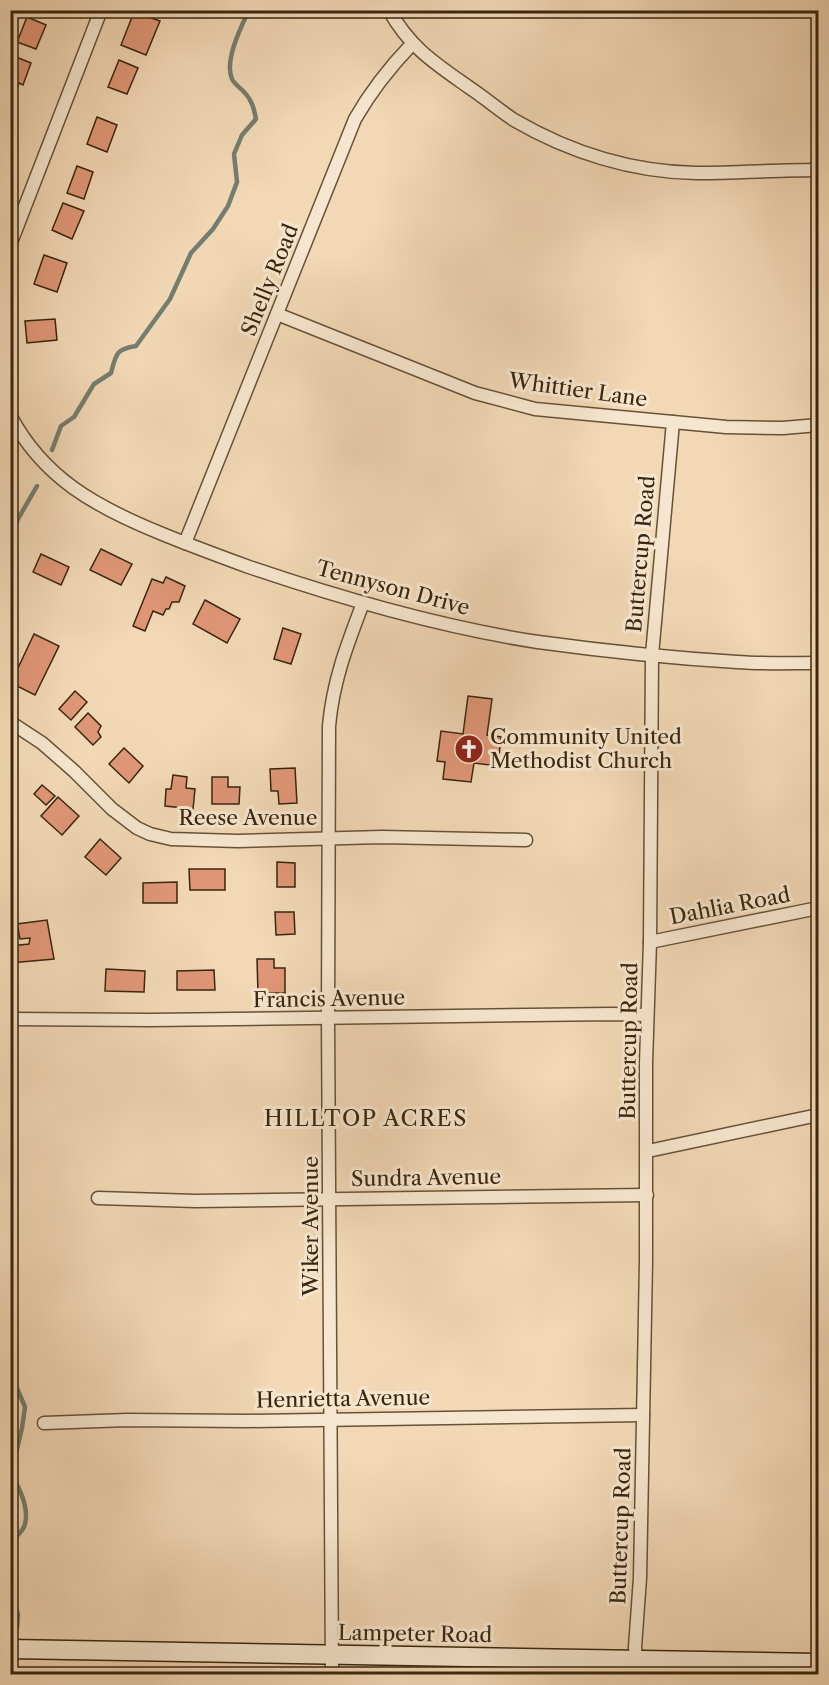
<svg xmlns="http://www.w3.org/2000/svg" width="829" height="1685" font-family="'Libre Caslon Text',serif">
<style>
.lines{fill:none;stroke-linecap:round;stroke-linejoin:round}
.stream{stroke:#747e70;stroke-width:4.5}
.building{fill:#e09777;stroke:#39260e;stroke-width:1.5}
.street-casing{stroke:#675238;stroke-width:15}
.secondary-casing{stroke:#39260e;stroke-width:21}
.street{stroke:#f7e6cf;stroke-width:12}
.secondary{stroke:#f7e6cf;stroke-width:18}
.labels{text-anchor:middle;stroke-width:6;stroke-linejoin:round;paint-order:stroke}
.street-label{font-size:21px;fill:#39260e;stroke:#f7e6cf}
.poi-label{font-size:21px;fill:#39260e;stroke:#f7e6cf;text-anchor:start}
.neighbourhood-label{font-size:22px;letter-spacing:1.5px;fill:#39260e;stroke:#f7e6cf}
</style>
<rect width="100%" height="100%" fill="#f2d8b5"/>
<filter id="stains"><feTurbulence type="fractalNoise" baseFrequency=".00333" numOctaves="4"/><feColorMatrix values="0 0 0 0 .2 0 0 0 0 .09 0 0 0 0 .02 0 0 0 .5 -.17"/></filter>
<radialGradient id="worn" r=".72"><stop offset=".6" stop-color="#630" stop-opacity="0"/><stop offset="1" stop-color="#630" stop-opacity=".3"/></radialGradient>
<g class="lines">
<g class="stream">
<path d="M52,450L61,426L74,417L94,384L111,373C116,354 116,349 136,346L170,299L191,253L213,229L228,206L237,182L234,154L242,135L256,119C254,109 252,100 245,93C241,88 234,84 232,79C224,61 241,27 249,10"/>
<path d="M10,542L18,519L37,486"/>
<path d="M10,1237L13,1240L10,1261"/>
<path d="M10,1309L16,1338V1386L25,1407L22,1428L11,1474C19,1487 29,1508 25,1524C23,1533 15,1536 10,1543"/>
<path d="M10,1591L18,1614L17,1628"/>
<path d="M17,1669V1674"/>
</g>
</g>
<g class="building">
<path d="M134,12L160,21L146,55L121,45Z"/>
<path d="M27,17L46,25L36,49L17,42Z"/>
<path d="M11,55L31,63L23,85L19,83L14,98L10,97Z"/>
<path d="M119,60L138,68L127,94L108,87Z"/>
<path d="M97,117L117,125L107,152L87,144Z"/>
<path d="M77,166L93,172L84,199L67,193Z"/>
<path d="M63,203L84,211L72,239L52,230Z"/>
<path d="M44,255L67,263L57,292L34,284Z"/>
<path d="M55,319L57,340L27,343L25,321Z"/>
<path d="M101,549L132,564L121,585L90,570Z"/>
<path d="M41,554L69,567L61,585L33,572Z"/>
<path d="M166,577L185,586L179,602H172L169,609H166L163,615L153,611L145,631L133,626L152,579L163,583Z"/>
<path d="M205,600L240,619L227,643L193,624Z"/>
<path d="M283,628L301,634L291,664L274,659Z"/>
<path d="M34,634L59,646L35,695L11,683Z"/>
<path d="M75,691L87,702L71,720L59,709Z"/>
<path d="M468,696L492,699L487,735L501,737L498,766L474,763L471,782L443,779L445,762L437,761L441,731L463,734Z"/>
<path d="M88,713L101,726L98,732L101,737L93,745L75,727Z"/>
<path d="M124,748L143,766L129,783L109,764Z"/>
<path d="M295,768L297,803L279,804L278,791H271L270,769Z"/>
<path d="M173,775L187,777L186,788L195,789L193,809L165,806L166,789H171Z"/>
<path d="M212,777H228V787H240L239,804H212Z"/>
<path d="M42,785L55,796L46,805L34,794Z"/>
<path d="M58,797L79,816L62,835L41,816Z"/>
<path d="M100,839L121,858L106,875L85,857Z"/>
<path d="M277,862L295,863V887H277Z"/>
<path d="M189,869H225V890H190Z"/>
<path d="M177,882V903H143V883Z"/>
<path d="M275,912H294L295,934L276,935Z"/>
<path d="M47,920L54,959L10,963V946L29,944L30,938L20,939L17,924Z"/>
<path d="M257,959H274V968H285V993H258Z"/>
<path d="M106,969L145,971L144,992L105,991Z"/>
<path d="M214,970L215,990H177V971Z"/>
</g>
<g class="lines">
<g class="street-casing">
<g id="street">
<path d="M389,10C410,48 436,64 470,88C485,98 499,110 514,120C569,152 632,172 696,173C737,173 778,170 818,170"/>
<path d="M10,245L101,10"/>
<path d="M277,314L475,393L535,409L726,427L783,428L818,425"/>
<path d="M10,415C43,478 96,507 160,533C189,545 219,556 249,567C343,599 439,627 538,642C604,651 671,658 737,662C764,664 791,663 818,663"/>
<path d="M185,543L355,119C371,91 390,67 412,44"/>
<path d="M10,722L42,743L74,771L112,809L137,828L150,834L171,839L238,841L382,837L526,840"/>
<path d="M650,942L818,908"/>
<path d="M10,1019L151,1020L612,1014L647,1015"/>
<path d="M648,1151L818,1115"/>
<path d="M98,1198L196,1201L647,1195"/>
<path d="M44,1423L127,1420L247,1421L643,1415"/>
<path d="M636,1661L635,1647L640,1578L646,1262V1063L650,942L652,655L673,422"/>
<path d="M332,1674L328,1019L329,726C333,681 347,645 363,603"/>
</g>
</g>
<g class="secondary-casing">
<path id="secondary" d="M10,1649L818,1663"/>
</g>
<use href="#street" class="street"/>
<use href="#secondary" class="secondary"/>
</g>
<defs>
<g id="church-disc" transform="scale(1.5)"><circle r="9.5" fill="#8f2418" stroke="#f7e6cf"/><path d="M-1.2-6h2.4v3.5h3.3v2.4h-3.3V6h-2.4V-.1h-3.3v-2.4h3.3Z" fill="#fff"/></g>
</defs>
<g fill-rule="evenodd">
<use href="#church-disc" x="469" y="749"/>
</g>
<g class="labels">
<g class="street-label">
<text transform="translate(270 280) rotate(-68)" y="7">Shelly Road</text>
<text transform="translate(578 390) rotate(8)" y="7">Whittier Lane</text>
<text transform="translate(641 554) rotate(-85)" y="7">Buttercup Road</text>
<text transform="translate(393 588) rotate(15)" y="7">Tennyson Drive</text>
<text x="248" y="825">Reese Avenue</text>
<text transform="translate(730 906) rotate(-11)" y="7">Dahlia Road</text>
<text transform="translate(329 999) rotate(-1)" y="7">Francis Avenue</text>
<text transform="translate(629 1041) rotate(-89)" y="7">Buttercup Road</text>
<text transform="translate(426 1178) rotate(-1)" y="7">Sundra Avenue</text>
<text transform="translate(311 1226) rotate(-90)" y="7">Wiker Avenue</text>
<text transform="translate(343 1399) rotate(-1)" y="7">Henrietta Avenue</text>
<text transform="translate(621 1526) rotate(-88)" y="7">Buttercup Road</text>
<text transform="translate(415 1634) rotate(1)" y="7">Lampeter Road</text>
</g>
<g class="poi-label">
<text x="490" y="744">Community United<tspan x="490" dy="24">Methodist Church</tspan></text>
</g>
<g class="neighbourhood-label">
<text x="366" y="1126">HILLTOP ACRES</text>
</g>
</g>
<rect width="829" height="1685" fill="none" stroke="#f2d8b5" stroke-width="36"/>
<rect x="12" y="12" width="805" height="1661" fill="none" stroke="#39260e" stroke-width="3"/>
<rect x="18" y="18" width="793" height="1649" fill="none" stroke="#39260e" stroke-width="1.5"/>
<rect width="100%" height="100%" filter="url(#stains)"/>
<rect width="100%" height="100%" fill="url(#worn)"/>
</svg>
